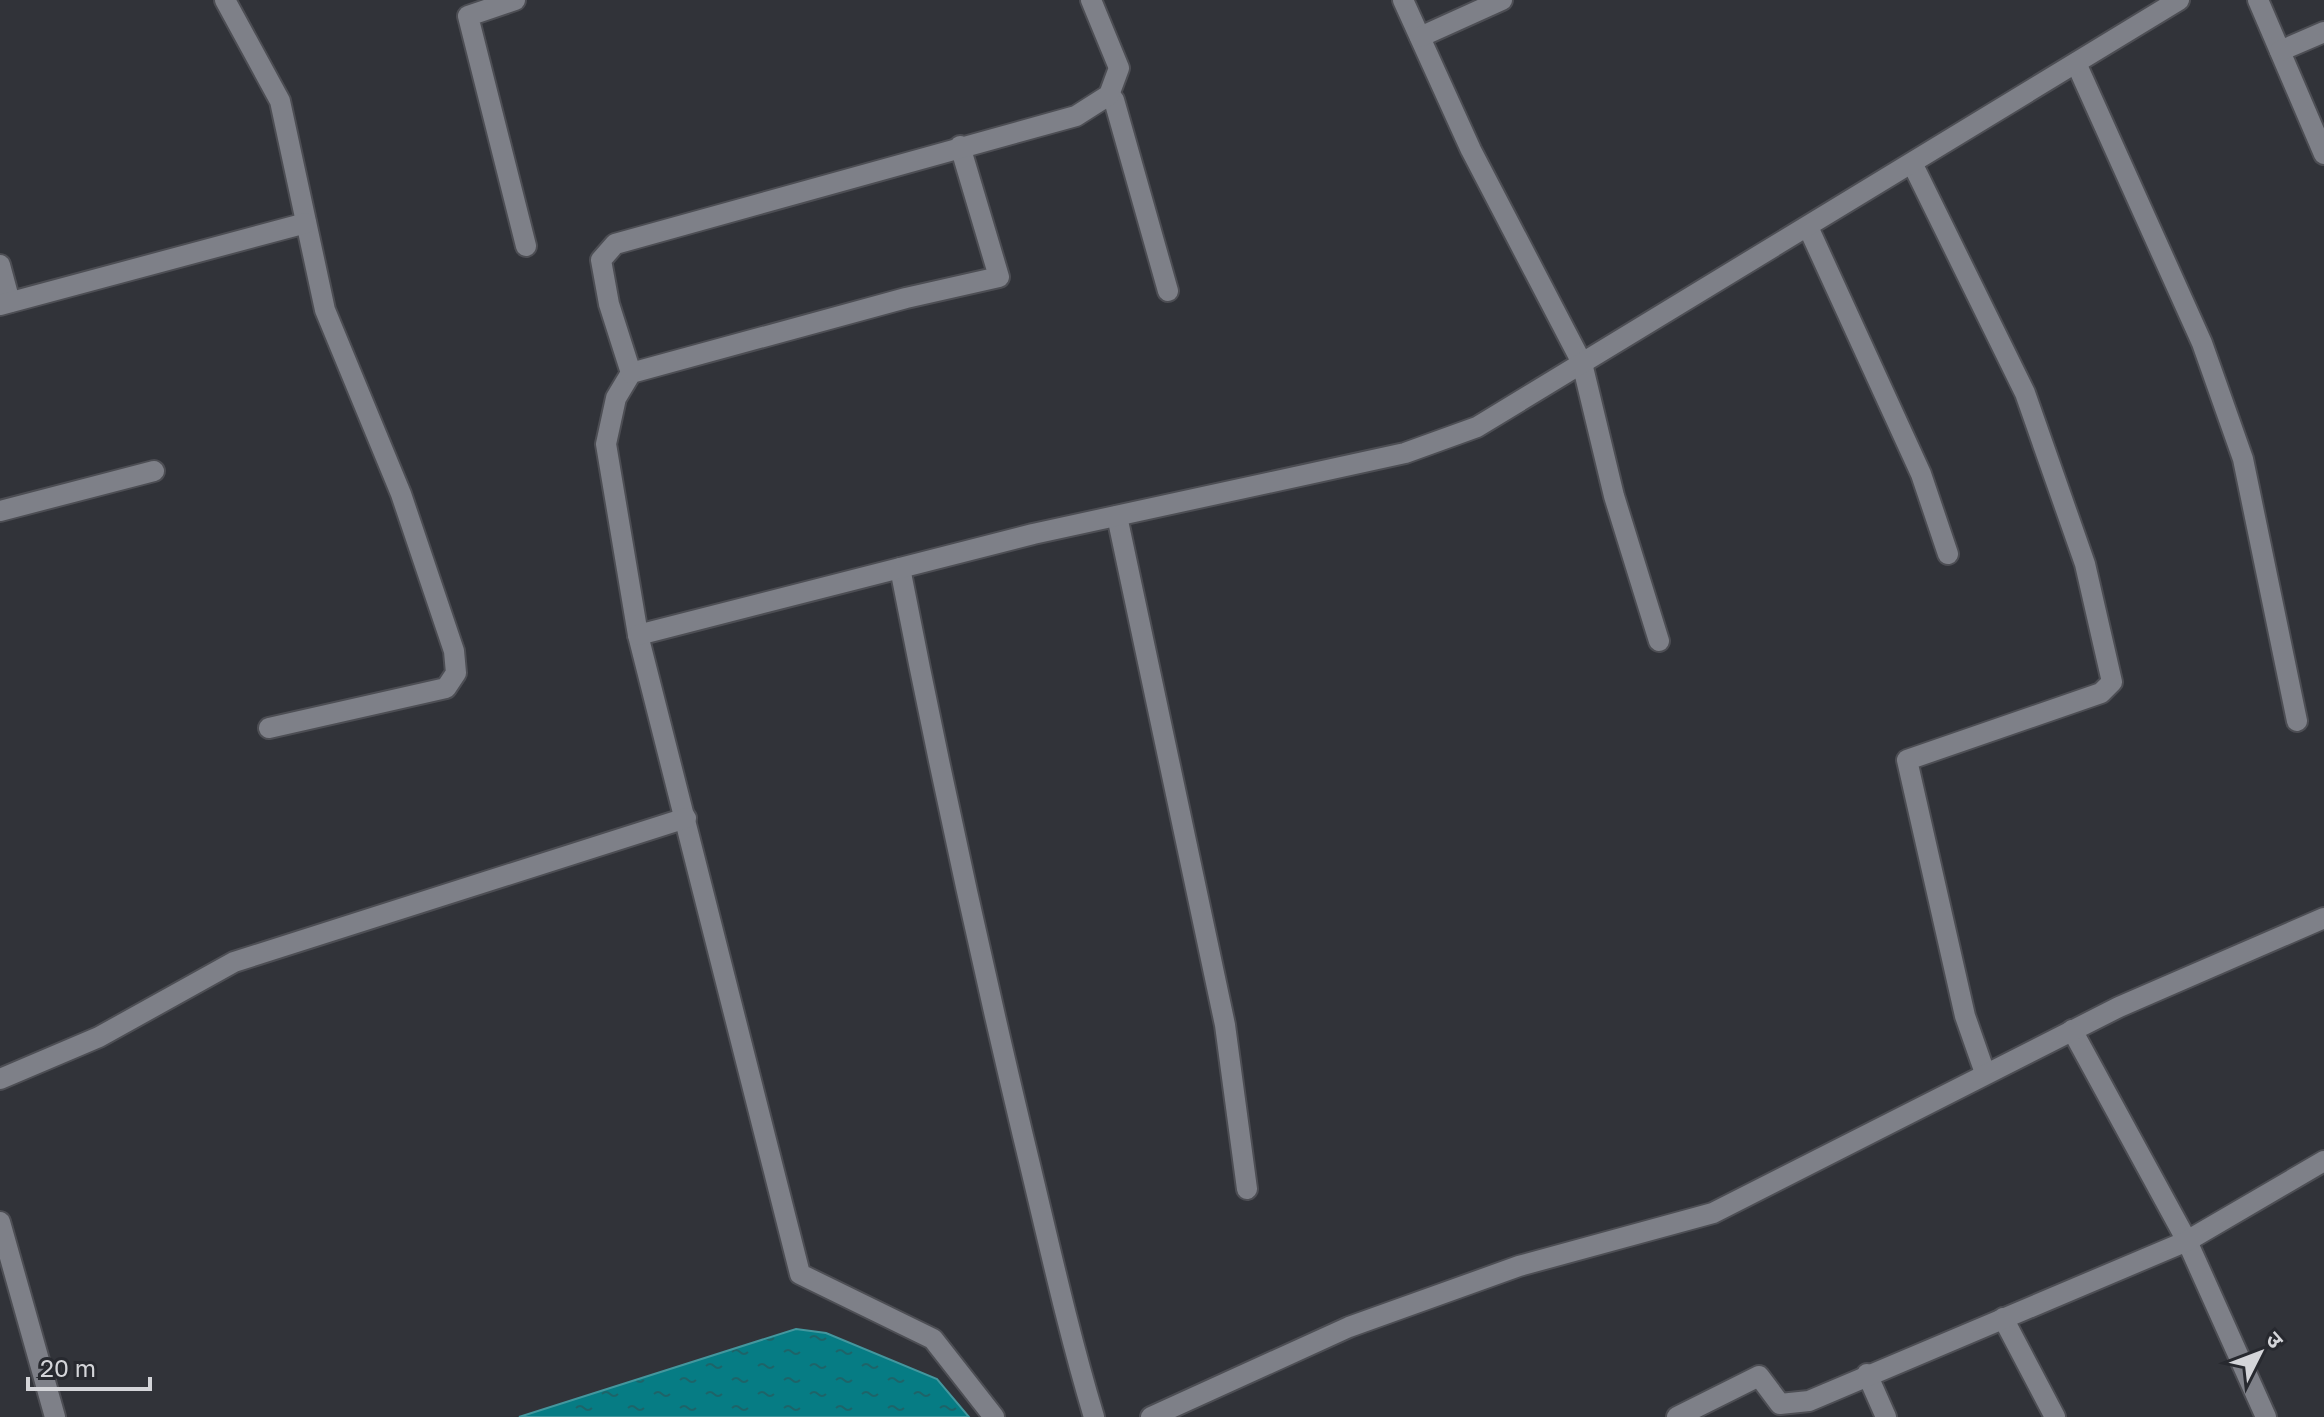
<svg xmlns="http://www.w3.org/2000/svg" width="2324" height="1417" font-family="'Golos Text','Noto Sans Devanagari',sans-serif">
<style>
.water{fill:url(#water-ripples);stroke:#44979e;stroke-width:2}
.lines{fill:none;stroke-linecap:round;stroke-linejoin:round}
.minor-casing{stroke:#4d4e54;stroke-width:24}
.minor{stroke:#7e8088;stroke-width:20}
</style>
<defs>
<pattern id="water-ripples" width="26" height="14" patternUnits="userSpaceOnUse" patternTransform="scale(2)"><rect width="26" height="14" fill="#067c84"/><path d="M2 4q2-2 4 0t4 0M15 11q2-2 4 0t4 0" fill="none" stroke="#1d6469"/></pattern>
</defs>
<rect width="100%" height="100%" fill="#313339"/>
<path class="water" d="M796,1329L826,1333L937,1379L969,1417H519Z"/>
<g class="lines">
<g class="minor-casing">
<g id="minor">
<path d="M225,0L280,101L325,310L401,494L454,651L456,673L446,688L269,728"/>
<path d="M515,0L468,16L526,246"/>
<path d="M1403,0L1471,150L1582,363L1614,496L1659,641"/>
<path d="M2258,0L2324,154"/>
<path d="M1420,37L1502,0"/>
<path d="M2280,51L2324,32"/>
<path d="M2076,63L2202,343L2243,459L2297,721"/>
<path d="M1109,95L1114,100L1168,291"/>
<path d="M960,146L999,277L906,298L631,373L616,398L606,444L638,635L800,1274L933,1339L994,1417"/>
<path d="M1912,163L2025,393L2085,564L2112,682L2101,693L1907,760L1965,1016L1985,1073"/>
<path d="M1808,227L1921,474L1948,554"/>
<path d="M0,265L10,302"/>
<path d="M0,305L306,223"/>
<path d="M631,373L609,304L601,260L615,244L1076,116L1109,95L1119,68L1091,0"/>
<path d="M0,511L154,471"/>
<path d="M1117,516L1225,1025L1247,1189"/>
<path d="M900,568C937,758 978,947 1023,1136C1046,1230 1066,1324 1094,1417"/>
<path d="M638,635L1033,534L1405,453L1477,427L2179,0"/>
<path d="M2072,1030L2187,1241L2266,1417"/>
<path d="M0,1079L99,1037L234,962L686,818"/>
<path d="M0,1222L55,1417"/>
<path d="M2003,1318L2055,1417"/>
<path d="M1867,1374L1886,1417"/>
<path d="M1151,1417L1349,1327L1519,1266L1713,1213L2119,1007L2324,918"/>
<path d="M1677,1417L1759,1376L1780,1404L1809,1401L2187,1241L2324,1161"/>
</g>
</g>
<use href="#minor" class="minor"/>
</g>
<g transform="translate(2260 1353) rotate(48)" stroke="#27292f" stroke-width="6" paint-order="stroke">
<path d="M0-6L14 30L0 20L-14 30Z" fill="#d4d5d9"/>
<text y="-12" font-size="22" font-weight="bold" text-anchor="middle" fill="#d4d5d9">उ</text>
</g>
<path d="M28 1377v12h122v-12" fill="none" stroke="#d4d5d9" stroke-width="4"/>
<text x="40" y="1377" font-size="24" fill="#d4d5d9" stroke="#27292f" stroke-width="6" paint-order="stroke">20 m</text>
</svg>
